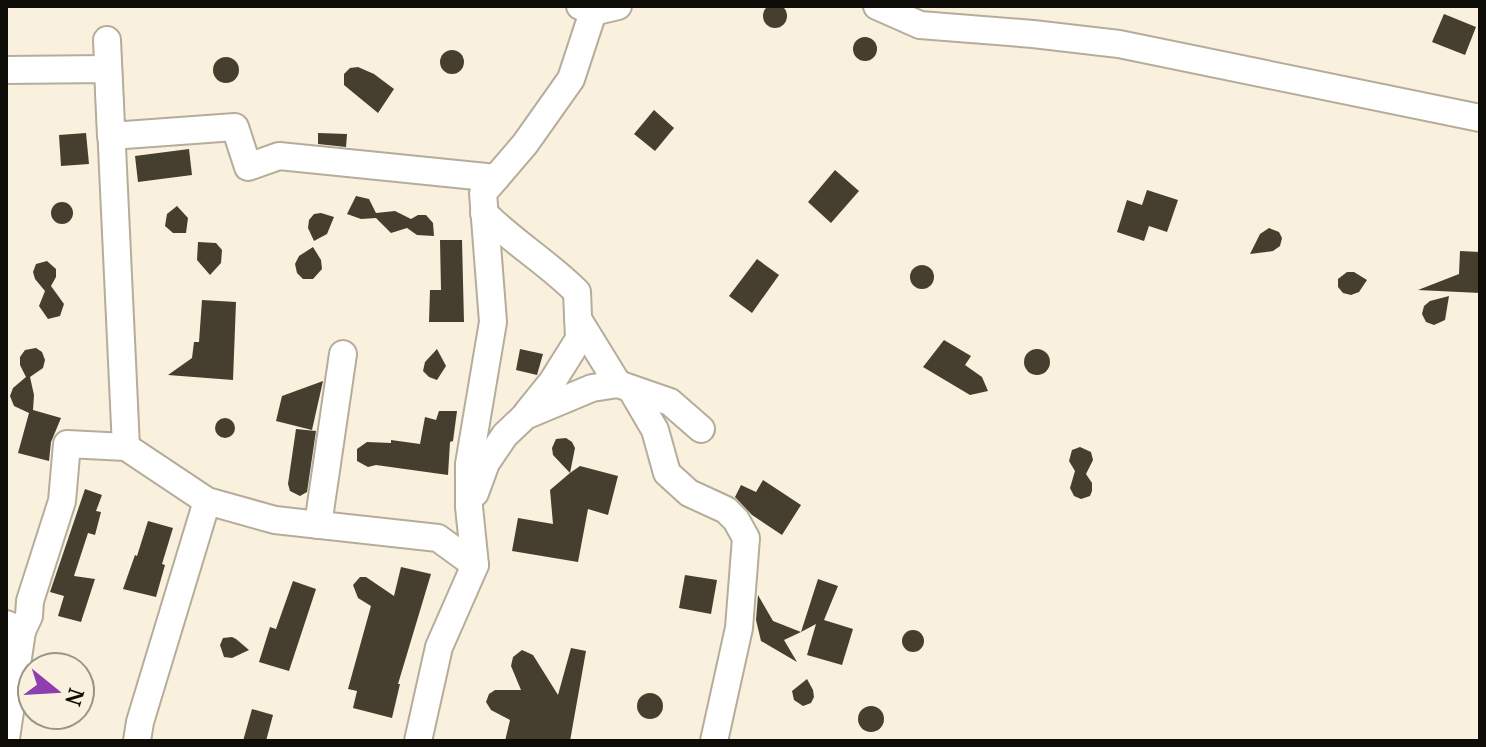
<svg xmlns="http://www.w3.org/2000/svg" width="1486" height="747" font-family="'PT Serif',serif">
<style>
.building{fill:#463f2f}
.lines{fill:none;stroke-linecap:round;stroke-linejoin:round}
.minor-casing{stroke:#b5ad9a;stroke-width:30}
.minor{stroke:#fff;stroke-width:26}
</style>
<rect width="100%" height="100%" fill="#f9f0dd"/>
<g class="building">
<circle cx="775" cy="16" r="12"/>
<path d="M1444,14L1476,27L1465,55L1432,42Z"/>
<circle cx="865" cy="49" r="12"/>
<circle cx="452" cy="62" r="12"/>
<circle cx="226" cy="70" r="13"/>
<path d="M358,67L374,74L394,89L378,113L344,85V74L350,68Z"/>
<path d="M654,110L674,128L655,151L634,134Z"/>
<path d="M86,133L89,164L61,166L59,135Z"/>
<path d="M318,133L347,134L346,147L318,144Z"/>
<path d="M189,149L192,175L138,182L135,156Z"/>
<path d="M835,170L859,191L831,223L808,202Z"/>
<path d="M1147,190L1178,200L1167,232L1149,226L1144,241L1117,232L1127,200L1142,205Z"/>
<path d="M356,196L369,199L376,213L395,211L411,219L418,215H426L433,223L434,236L417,235L407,228L391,233L376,218L361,219L347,214Z"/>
<circle cx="62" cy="213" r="11"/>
<path d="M177,206L188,218L186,233H173L165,226L167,214Z"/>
<path d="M321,213L334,217L327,234L314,241L308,228L309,220L314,214Z"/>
<path d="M1269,228L1279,232L1282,238L1280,246L1273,251L1250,254L1260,234Z"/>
<path d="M440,240H462L464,322H429L430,290H441Z"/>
<path d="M198,242L216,243L222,250L221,263L210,275L197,260Z"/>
<path d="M313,247L321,260L322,269L313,279H303L297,273L295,264L299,256Z"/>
<path d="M1460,251L1480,252V293L1418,290L1459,274Z"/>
<path d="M757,259L779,275L752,313L729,296Z"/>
<path d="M47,261L56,269V277L51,286L64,304L60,316L48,319L39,306L45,291L35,279L33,272L36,264Z"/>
<circle cx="922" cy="277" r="12"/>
<path d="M1347,272H1354L1367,280L1359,292L1351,295L1343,293L1338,287V279Z"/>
<path d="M1449,296L1445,320L1434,325L1426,322L1422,314L1424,306L1430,301Z"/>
<path d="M202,300L236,302L233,380L168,375L192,358L194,342H199Z"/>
<path d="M944,340L971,356L965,365L982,377L988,391L970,395L923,367Z"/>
<path d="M36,348L42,352L45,360L43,368L30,377L34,395L33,410L61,418L51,442L49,461L18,453L29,413L14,406L10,396L13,388L26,377L20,365V357L25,350Z"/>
<path d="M437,349L446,366L437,380L429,377L423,371L425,362Z"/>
<path d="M520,349L543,354L537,375L516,370Z"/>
<circle cx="1037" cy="362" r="13"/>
<path d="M323,381L312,430L276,421L282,396Z"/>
<path d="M439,411H457L453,441L450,442L448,475L376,465L368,467L357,461V449L367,442L391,443V440L420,444L425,417L436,420Z"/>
<circle cx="225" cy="428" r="10"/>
<path d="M296,429L316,431L307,492L300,496L290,491L288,484Z"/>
<path d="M566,438L572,442L575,448L570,473L580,466L618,476L608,515L588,509L578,562L512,551L518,518L553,524L550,490L570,473L553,455L552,448L556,439Z"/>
<path d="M1080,447L1091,452L1093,460L1086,474L1092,483V491L1090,496L1081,499L1074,496L1070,488L1075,471L1069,461L1072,450Z"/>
<path d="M763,480L801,505L782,535L752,515L735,497L741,485L756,492Z"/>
<path d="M85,489L102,495L96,511L101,512L95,535L88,533L74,576L95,579L81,622L58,616L64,596L50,592Z"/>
<path d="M148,521L173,528L162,564L165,565L156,597L123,589L135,555L137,556Z"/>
<path d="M401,567L431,574L398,684H400L392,718L353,708L357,691L348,689L371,606L358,598L353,585L360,577H366L394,596Z"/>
<path d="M685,575L717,580L711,614L679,608Z"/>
<path d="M818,579L838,586L824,620L853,629L842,665L807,655L816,624L801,632Z"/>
<path d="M293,581L316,589L289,671L259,662L270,627L276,629Z"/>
<path d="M758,595L773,621L801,632L784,640L797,662L761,641L756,620Z"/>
<circle cx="913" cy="641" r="11"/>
<path d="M232,637L236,639L249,650L232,658L224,657L220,645L223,638Z"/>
<path d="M571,648L586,651L570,741H505L510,720L491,710L486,702L489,694L495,690H521L511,666L513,657L522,650L533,655L558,695Z"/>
<path d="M807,679L813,690L814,697L811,703L803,706L794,700L792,691Z"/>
<circle cx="650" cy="706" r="13"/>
<circle cx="871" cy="719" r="13"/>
<path d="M252,709L273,715L266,741H243Z"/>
</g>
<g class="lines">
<g class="minor-casing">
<g id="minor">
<path d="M580,6L593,12L618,6"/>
<path d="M877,6L920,25L1033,34L1119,44L1480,118"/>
<path d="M107,40L126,447"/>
<path d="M6,70L108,69L111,136L235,127L248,167L279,156L496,178"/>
<path d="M484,213C514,243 547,262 577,292L579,339L552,382L527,413"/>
<path d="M578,319L618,384"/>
<path d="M631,389L655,430L667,473L689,493L726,510L736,520L746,538L739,628L714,741"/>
<path d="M475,493L486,463L505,435L525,416L592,388L618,384L670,402L701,429"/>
<path d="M318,525L343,354"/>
<path d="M6,624L22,631L29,616L30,601L62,501L67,444L126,447L207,501L275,520L438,538L475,565"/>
<path d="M6,738L22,631"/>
<path d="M137,741L140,722L207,501"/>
<path d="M418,741L439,647L475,565L469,507V464L493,322L483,193L525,144L571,79L593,12"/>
</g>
</g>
<use href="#minor" class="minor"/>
</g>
<rect width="1486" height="747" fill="none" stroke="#0e0c06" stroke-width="16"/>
<g transform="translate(56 691) rotate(108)"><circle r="38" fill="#f9f0dd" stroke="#9b9587" stroke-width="2"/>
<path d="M0-6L14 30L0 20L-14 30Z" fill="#8d3eaf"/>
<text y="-12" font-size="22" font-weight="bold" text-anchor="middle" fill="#0e0c06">N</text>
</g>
</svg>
